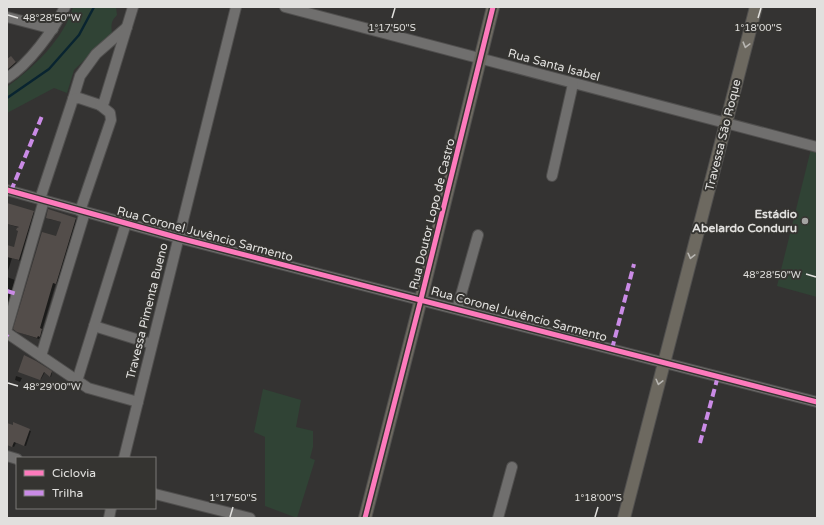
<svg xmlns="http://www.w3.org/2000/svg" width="824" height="525" font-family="'Varela Round',sans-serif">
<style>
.green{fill:#304335}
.shadow{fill:#0007}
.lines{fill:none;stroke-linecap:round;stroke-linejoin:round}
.stream{stroke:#092430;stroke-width:2.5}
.building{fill:#534d4a}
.minor-casing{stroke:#504f4e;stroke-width:12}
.major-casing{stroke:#504f4e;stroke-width:14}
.minor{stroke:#706f6e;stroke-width:10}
.major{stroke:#6d6960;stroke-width:12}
.quiet{stroke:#ca8be6;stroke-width:4;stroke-dasharray:8 4;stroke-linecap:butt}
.cycleway-casing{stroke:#353431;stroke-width:8}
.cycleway{stroke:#fd7abc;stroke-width:5}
.oneway{stroke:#b8b6b2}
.ticks{fill:none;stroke:#e1e0de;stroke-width:1.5}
.poi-dot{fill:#a4a3a2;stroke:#353431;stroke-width:1.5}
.labels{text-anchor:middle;stroke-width:4;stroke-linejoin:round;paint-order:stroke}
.street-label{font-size:12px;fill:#e1e0de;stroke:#353431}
.poi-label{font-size:12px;font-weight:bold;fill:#e1e0de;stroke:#353431;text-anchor:end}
.ticks-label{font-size:10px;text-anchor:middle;fill:#e1e0de;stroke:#353431;stroke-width:4;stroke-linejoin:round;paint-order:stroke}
</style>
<rect width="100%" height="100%" fill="#343332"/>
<g class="green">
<path d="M73,7H116L117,15C111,21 111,24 112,33L74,70L67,93L54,88L7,113V87C33,68 64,39 73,7Z"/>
<path d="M811,149L817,151V297L777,286Z"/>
<path d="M263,389L301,400L296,427L313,431V447L310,458L315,460L297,518L265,506V437L254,432Z"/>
</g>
<g class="shadow">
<path d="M11,57L18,64L7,74V60Z"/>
<path d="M7,204L36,213L21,261L12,258L7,274V246L14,248L21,228L7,224Z"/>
<path d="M49,210L78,220L59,284L56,283L42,330L44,331L43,337H40L39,339L21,333L62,222L49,219Z"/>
<path d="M7,277L15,280L7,311Z"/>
<path d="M38,363L52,373L51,377L45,372L41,379L20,371Z"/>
<path d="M16,376L22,378L20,382L15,380Z"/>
<path d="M7,424L31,431L26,446L16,443L14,447L7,444Z"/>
</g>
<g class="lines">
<path class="stream" d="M7,98L49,69L79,35L94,7"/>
</g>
<g class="building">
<path d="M11,56L16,62L7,70V59Z"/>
<path d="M7,203L34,211L19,260L7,257V245L14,247L18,231L16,230L17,228L19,227L7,224Z"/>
<path d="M48,209L76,218L56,284L53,283L40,328L42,329L40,337L38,336L37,338L17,332L13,329L42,232L56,236L61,222L46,218Z"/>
<path d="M24,355L36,361L52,371L50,377L44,372L40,380L18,372Z"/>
<path d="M13,422L30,429L24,446L14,442L12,447L7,445V423L13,425Z"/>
</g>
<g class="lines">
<g class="minor-casing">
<g id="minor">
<path d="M285,7L817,147"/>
<path d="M7,17L53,29"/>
<path d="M7,78C29,64 53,31 65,7"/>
<path d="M73,99L80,76L96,54L127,27"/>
<path d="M552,176L573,84"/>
<path d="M7,190L179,238L817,402"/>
<path d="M40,199L73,99L79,98L100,105L104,102L133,7"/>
<path d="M80,211L111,120L110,113L100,105"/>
<path d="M457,309L478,235"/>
<path d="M94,326L152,344"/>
<path d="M7,328L44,200"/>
<path d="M7,333L88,388L138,402"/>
<path d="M41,356L85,212"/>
<path d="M77,381L126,223"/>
<path d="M7,456L17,459"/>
<path d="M124,458L236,7"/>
<path d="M155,494L250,518"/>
<path d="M109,518L111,508"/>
<path d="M498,518L512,467"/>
</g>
</g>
<g class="major-casing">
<g id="major">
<path d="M365,518L421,299L493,7"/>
<path d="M624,518L756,7"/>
</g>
</g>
<use href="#minor" class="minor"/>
<use href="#major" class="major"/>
<g class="quiet">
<path d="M11,191L42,116"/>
<path d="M7,291L17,294"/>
<path d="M7,336L8,337"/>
<path d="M612,349L634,264"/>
<path d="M700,443L718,376"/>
</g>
<g class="cycleway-casing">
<g id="cycleway">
<path d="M7,190L179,238L817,402"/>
<path d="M365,518L421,299L493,7"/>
</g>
</g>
<use href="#cycleway" class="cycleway"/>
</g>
<defs><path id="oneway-chevron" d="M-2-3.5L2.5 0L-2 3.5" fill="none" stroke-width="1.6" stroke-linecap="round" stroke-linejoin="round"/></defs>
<g class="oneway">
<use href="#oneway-chevron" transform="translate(746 45) rotate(105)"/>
<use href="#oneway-chevron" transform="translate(691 256) rotate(104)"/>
<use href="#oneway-chevron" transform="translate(659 382) rotate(104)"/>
</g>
<path class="ticks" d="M8,15L18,18M392,18L395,8M758,18L761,8M806,274L816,277M8,383L18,386M230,517L233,507M595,517L598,507"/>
<circle class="poi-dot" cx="805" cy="221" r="4"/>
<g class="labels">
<g class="street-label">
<text transform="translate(554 65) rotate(15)" y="4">Rua Santa Isabel</text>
<text transform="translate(723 135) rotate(-76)" y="4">Travessa São Roque</text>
<text transform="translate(432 214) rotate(-76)" y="4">Rua Doutor Lopo de Castro</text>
<text transform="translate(205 234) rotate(15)" y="4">Rua Coronel Juvêncio Sarmento</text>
<text transform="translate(147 311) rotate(-76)" y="4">Travessa Pimenta Bueno</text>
<text transform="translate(519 314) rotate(15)" y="4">Rua Coronel Juvêncio Sarmento</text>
</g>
<g class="poi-label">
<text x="797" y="218">Estádio<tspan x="797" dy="14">Abelardo Conduru</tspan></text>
</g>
</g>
<g class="ticks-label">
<text x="52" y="21">48°28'50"W</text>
<text x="392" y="31">1°17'50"S</text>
<text x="758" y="31">1°18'00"S</text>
<text x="772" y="278">48°28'50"W</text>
<text x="52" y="390">48°29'00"W</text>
<text x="233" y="501">1°17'50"S</text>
<text x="598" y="501">1°18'00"S</text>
</g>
<rect width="824" height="525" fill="none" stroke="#e1e0de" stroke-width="16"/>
<rect x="16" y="457" width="140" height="52" fill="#353431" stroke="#7a7976"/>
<rect x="24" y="470" width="20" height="6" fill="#fd7abc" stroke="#7a7976"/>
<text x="52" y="477" font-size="12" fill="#e1e0de">Ciclovia</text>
<rect x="24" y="490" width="20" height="6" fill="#ca8be6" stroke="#7a7976"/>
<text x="52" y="497" font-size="12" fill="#e1e0de">Trilha</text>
</svg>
